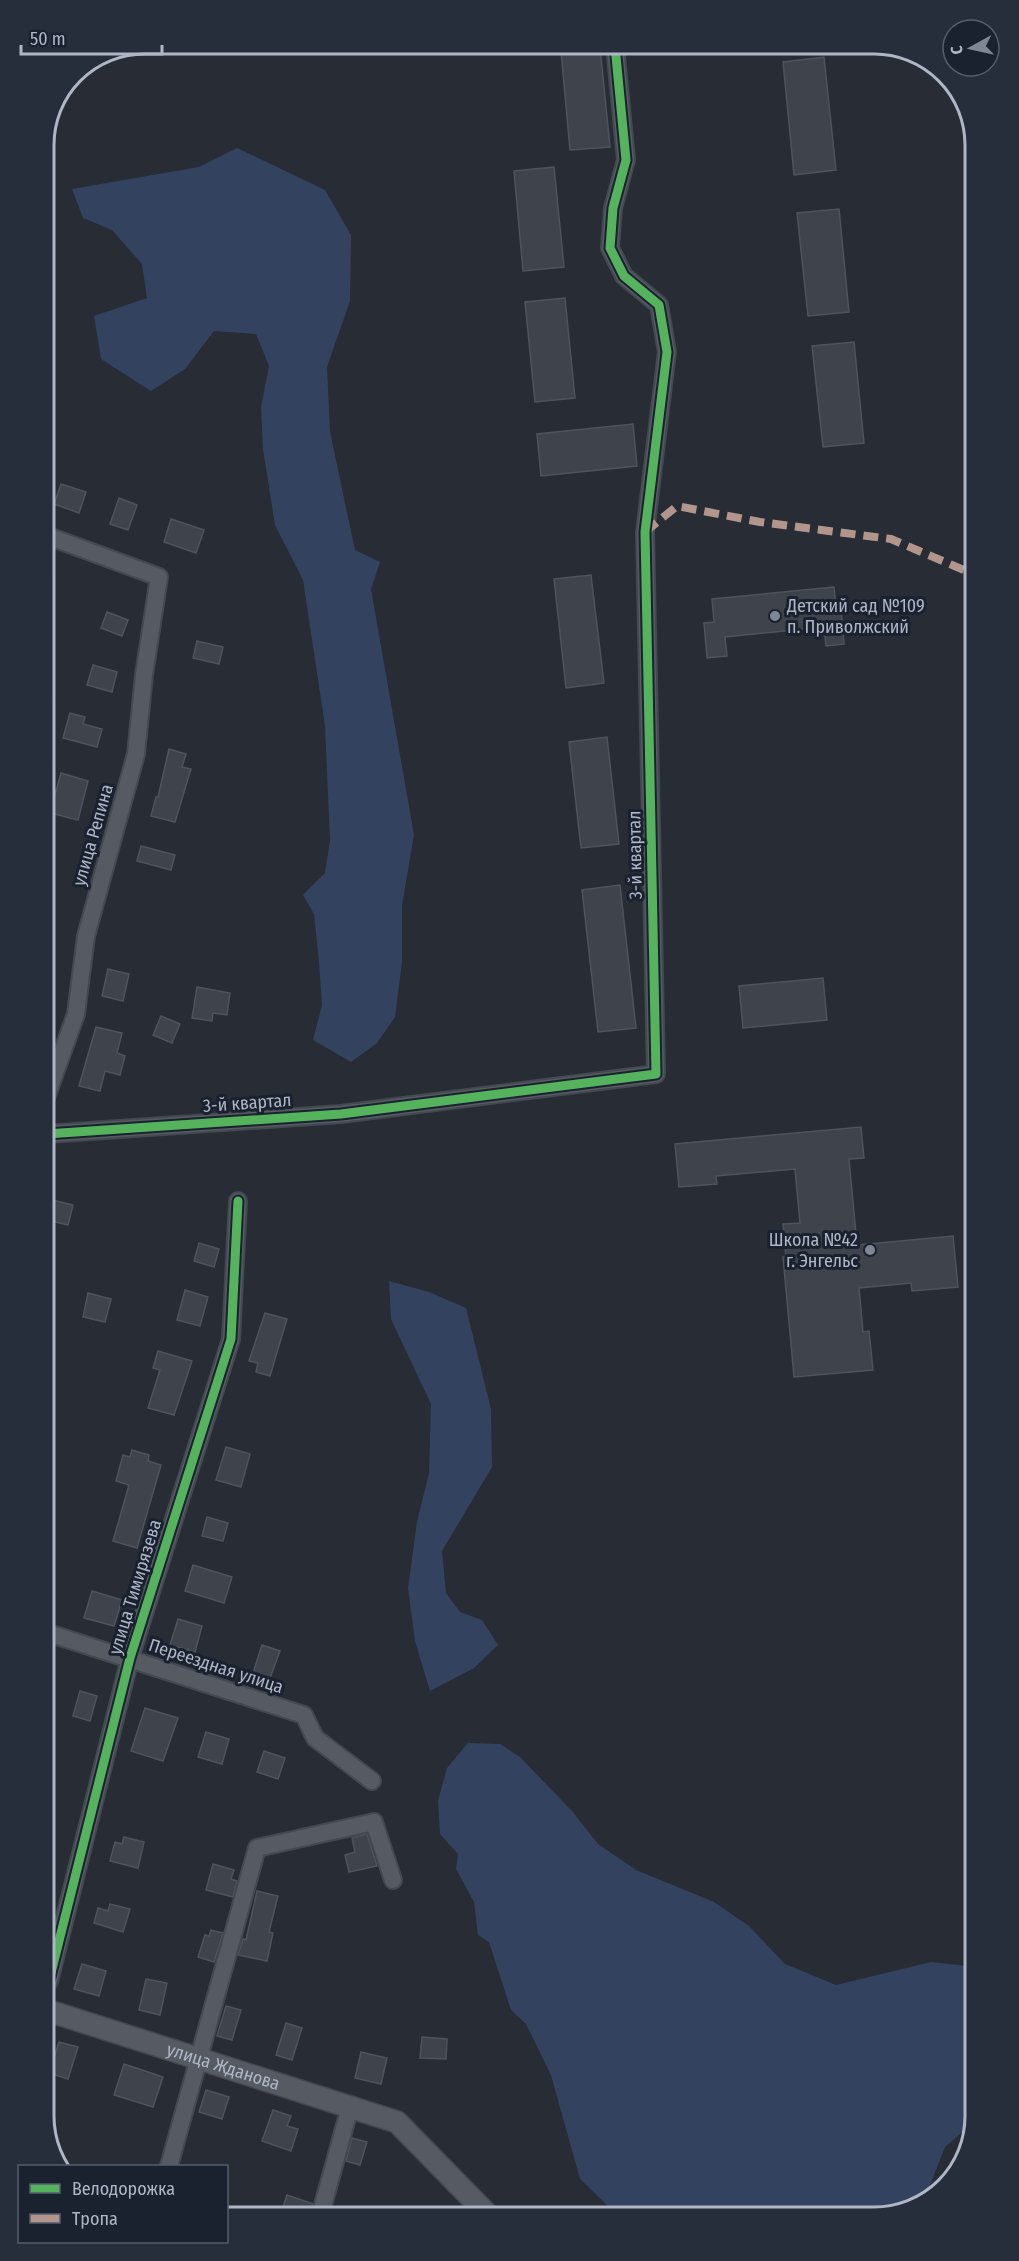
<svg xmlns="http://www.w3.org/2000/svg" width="1019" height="2261" font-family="'Fira Sans Condensed',sans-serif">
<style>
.water{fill:#33435f}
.building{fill:#3f434b;stroke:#4e545d;stroke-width:1.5}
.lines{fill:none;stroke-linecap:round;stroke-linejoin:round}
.minor-casing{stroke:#444850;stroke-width:20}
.tertiary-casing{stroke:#444850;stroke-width:24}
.minor{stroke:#565b63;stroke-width:16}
.tertiary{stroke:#565b63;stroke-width:21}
.quiet{stroke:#b2968c;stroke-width:8;stroke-dasharray:15 8;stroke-linecap:butt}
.cycleway-casing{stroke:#1a2230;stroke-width:13}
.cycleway{stroke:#56b35d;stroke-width:9}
.poi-dot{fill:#7f8694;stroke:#1a2230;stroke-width:2}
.labels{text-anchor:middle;stroke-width:6;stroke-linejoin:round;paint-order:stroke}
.poi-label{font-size:18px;fill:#afb7c7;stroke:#1a2230;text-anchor:start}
.street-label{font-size:18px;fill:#afb7c7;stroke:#1a2230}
.rim{fill:none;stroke:#afb7c7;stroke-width:3}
</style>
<rect width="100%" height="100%" fill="#272c35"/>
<g class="water">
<path d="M237,148L325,190L351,235L350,301L327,367L330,432L355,550L380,562L371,589L414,835L402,905V962L395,1017L377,1043L351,1062L313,1040L322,1005L319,962L314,914L303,895L325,873L330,840L325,726L303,580L275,525L263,449L261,407L269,366L256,334L214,331L185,369L151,391L101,359L94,316L147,298L142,264L112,230L83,218L72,189L199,167Z"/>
<path d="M389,1281L429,1292L466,1308L491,1409L492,1467L442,1551L446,1593L460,1612L482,1620L498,1645L474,1668L430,1691L415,1641L408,1588L417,1522L429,1473L431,1404L391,1319Z"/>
<path d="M468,1743L500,1744L520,1757L572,1811L598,1844L636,1870L714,1902L749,1926L785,1964L836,1985L931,1962L975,1967V2116L974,2122L945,2147L925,2198L901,2212L616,2214L580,2179L551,2075L526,2024L511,2010L489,1942L478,1935L474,1902L456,1869L458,1854L440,1834L438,1801L447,1768Z"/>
</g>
<g class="building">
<path d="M600,47L610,147L570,150L561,51Z"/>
<path d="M824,57L836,170L794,175L783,62Z"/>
<path d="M554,167L564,267L523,271L514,171Z"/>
<path d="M839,209L849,312L808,316L797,213Z"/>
<path d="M565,298L575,398L535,402L525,302Z"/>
<path d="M854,342L864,443L823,447L812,346Z"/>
<path d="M633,424L637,466L541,476L537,434Z"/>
<path d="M61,484L86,492L79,513L54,504Z"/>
<path d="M119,498L137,505L128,530L110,524Z"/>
<path d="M171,519L204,530L196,553L164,542Z"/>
<path d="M591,575L604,683L566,688L554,579Z"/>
<path d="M834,587L836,610L841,609L844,644L826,646L824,627L725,637L727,656L707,658L704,623L714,622L712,599Z"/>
<path d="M107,612L128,620L122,636L101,628Z"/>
<path d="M197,641L223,647L219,664L193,658Z"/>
<path d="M93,665L117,672L112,692L87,685Z"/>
<path d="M70,713L85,717L83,724L102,729L97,747L63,738Z"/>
<path d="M607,737L619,844L581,848L569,742Z"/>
<path d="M169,749L186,754L182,767L191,769L175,822L151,816L156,797H158Z"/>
<path d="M61,773L88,781L78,820L50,813Z"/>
<path d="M141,846L175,855L171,870L137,861Z"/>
<path d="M620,885L636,1028L598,1032L582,890Z"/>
<path d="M108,969L129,974L123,1001L102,996Z"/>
<path d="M823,978L827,1020L743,1028L739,986Z"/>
<path d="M197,987L230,993L227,1015L213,1013L212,1021L192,1018Z"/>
<path d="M161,1016L180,1024L172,1043L153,1035Z"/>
<path d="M96,1027L122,1033L117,1053L125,1056L120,1075L105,1071L100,1091L79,1086Z"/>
<path d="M861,1127L864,1158L849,1159L857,1245L953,1236L958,1287L912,1291L911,1283L859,1288L863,1332L869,1331L873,1370L794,1377L783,1257L786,1256L783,1224L800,1223L795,1169L716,1176L717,1184L679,1187L675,1144Z"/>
<path d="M48,1199L73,1205L68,1225L47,1220Z"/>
<path d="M199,1243L219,1249L214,1267L194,1261Z"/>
<path d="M185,1290L208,1297L200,1326L177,1320Z"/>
<path d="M88,1293L111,1299L105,1322L83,1317Z"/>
<path d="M265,1313L287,1319L270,1376L256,1372L258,1363L249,1361Z"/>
<path d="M158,1351L192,1361L174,1415L148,1408L160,1370L153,1368Z"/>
<path d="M226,1447L250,1454L241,1487L216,1480Z"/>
<path d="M132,1450L149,1455L148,1461L161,1465L137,1548L113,1541L129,1485L116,1481L123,1455L130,1457Z"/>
<path d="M207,1517L228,1523L223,1541L202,1536Z"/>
<path d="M193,1565L232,1577L224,1603L185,1591Z"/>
<path d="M92,1591L122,1600L114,1626L84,1618Z"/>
<path d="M178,1619L202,1626L195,1652L170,1645Z"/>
<path d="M262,1645L280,1651L270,1678L253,1673Z"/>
<path d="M80,1691L97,1696L90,1721L73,1716Z"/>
<path d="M145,1708L178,1718L163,1761L131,1751Z"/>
<path d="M206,1732L229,1739L222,1764L198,1757Z"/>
<path d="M264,1751L285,1758L278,1779L257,1772Z"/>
<path d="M367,1834L377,1866L349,1872L345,1855L355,1852L352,1838Z"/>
<path d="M124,1837L144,1842L138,1868L110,1861L115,1842L122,1844Z"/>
<path d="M213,1864L234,1870L231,1879L237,1881L233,1897L206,1890Z"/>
<path d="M257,1891L278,1896L269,1932L273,1933L267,1961L238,1955L243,1939L246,1940Z"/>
<path d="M110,1904L130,1909L123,1932L94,1923L98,1908L108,1911Z"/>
<path d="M211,1930L223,1933L214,1962L198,1957L205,1935L209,1936Z"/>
<path d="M82,1964L106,1971L99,1996L74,1989Z"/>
<path d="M146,1979L167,1983L160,2015L139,2010Z"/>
<path d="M226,2006L241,2010L232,2040L217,2036Z"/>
<path d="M286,2023L302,2028L292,2060L276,2055Z"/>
<path d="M422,2037L447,2039L446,2059L420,2058Z"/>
<path d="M59,2042L78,2047L68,2079L49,2073Z"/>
<path d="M361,2052L387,2058L381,2084L355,2078Z"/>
<path d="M124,2064L163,2077L153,2107L114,2095Z"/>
<path d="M206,2090L229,2097L222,2119L199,2112Z"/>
<path d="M273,2110L291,2116L287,2126L298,2129L291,2151L262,2141Z"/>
<path d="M352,2138L367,2142L360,2165L346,2161Z"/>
<path d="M287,2195L313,2204L309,2216H280Z"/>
</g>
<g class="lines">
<g class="minor-casing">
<g id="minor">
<path d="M45,535L159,577L144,675L136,754L86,936L76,1014L46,1098"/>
<path d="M46,1134L341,1114L656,1074L645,532L667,352L659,305L624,276L610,248L613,208L626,160L615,46"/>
<path d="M48,1633L304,1715L315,1738L372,1781"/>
<path d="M49,1981L130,1658L231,1339L238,1201"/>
<path d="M169,2166L257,1848L374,1822L393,1880"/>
<path d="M320,2216L350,2107"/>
</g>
</g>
<g class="tertiary-casing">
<g id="tertiary">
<path id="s1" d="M49,2011L397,2122L488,2215"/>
</g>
</g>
<use href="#minor" class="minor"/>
<use href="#tertiary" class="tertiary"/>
<path class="quiet" d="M645,532L677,506L760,522L891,539L971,573"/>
<g class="cycleway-casing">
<g id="cycleway">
<path d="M46,1134L341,1114L656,1074L645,532L667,352L659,305L624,276L610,248L613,208L626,160L615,46"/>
<path d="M49,1981L130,1658L231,1339L238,1201"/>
</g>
</g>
<use href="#cycleway" class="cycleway"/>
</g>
<g class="poi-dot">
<circle cx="775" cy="616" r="6"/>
<circle cx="870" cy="1250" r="6"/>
</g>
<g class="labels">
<g class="poi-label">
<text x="787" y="612">Детский сад №109<tspan x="787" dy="21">п. Приволжский</tspan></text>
<text x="858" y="1246" text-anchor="end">Школа №42<tspan x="858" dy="21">г. Энгельс</tspan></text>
</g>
<g class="street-label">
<text transform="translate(93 835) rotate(-74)" y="6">улица Репина</text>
<text transform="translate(635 855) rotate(-91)" y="6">3-й квартал</text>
<text transform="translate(247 1103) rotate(-4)" y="6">3-й квартал</text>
<text transform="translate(135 1587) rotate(-73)" y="6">улица Тимирязева</text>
<text transform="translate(216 1666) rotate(18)" y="6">Переездная улица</text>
<text dy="6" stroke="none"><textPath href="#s1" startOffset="183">улица Жданова</textPath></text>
</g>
</g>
<path d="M0 0H1019V2261H0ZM145 54H874A91 91 0 0 1 965 145V2116A91 91 0 0 1 874 2207H145A91 91 0 0 1 54 2116V145A91 91 0 0 1 145 54Z" fill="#262e3c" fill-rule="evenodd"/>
<path class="rim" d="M145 54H874A91 91 0 0 1 965 145V2116A91 91 0 0 1 874 2207H145A91 91 0 0 1 54 2116V145A91 91 0 0 1 145 54Z"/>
<rect x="18" y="2165" width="210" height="78" fill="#1a2230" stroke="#565e6c" stroke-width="1.5"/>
<rect x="30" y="2184" width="30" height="9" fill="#56b35d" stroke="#565e6c" stroke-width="1.5"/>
<text x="72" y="2195" font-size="18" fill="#afb7c7">Велодорожка</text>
<rect x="30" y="2214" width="30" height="9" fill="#b2968c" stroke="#565e6c" stroke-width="1.5"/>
<text x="72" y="2225" font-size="18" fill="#afb7c7">Тропа</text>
<g transform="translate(971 48) rotate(262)"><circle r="28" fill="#1a2230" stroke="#565e6c" stroke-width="1.5"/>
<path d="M0-4.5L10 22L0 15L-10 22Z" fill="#7f8694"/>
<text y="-9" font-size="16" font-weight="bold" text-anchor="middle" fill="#afb7c7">С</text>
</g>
<path d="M21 45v9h141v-9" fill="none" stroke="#afb7c7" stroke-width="3"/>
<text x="30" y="45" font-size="18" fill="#afb7c7" stroke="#1a2230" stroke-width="4.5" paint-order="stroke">50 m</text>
</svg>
